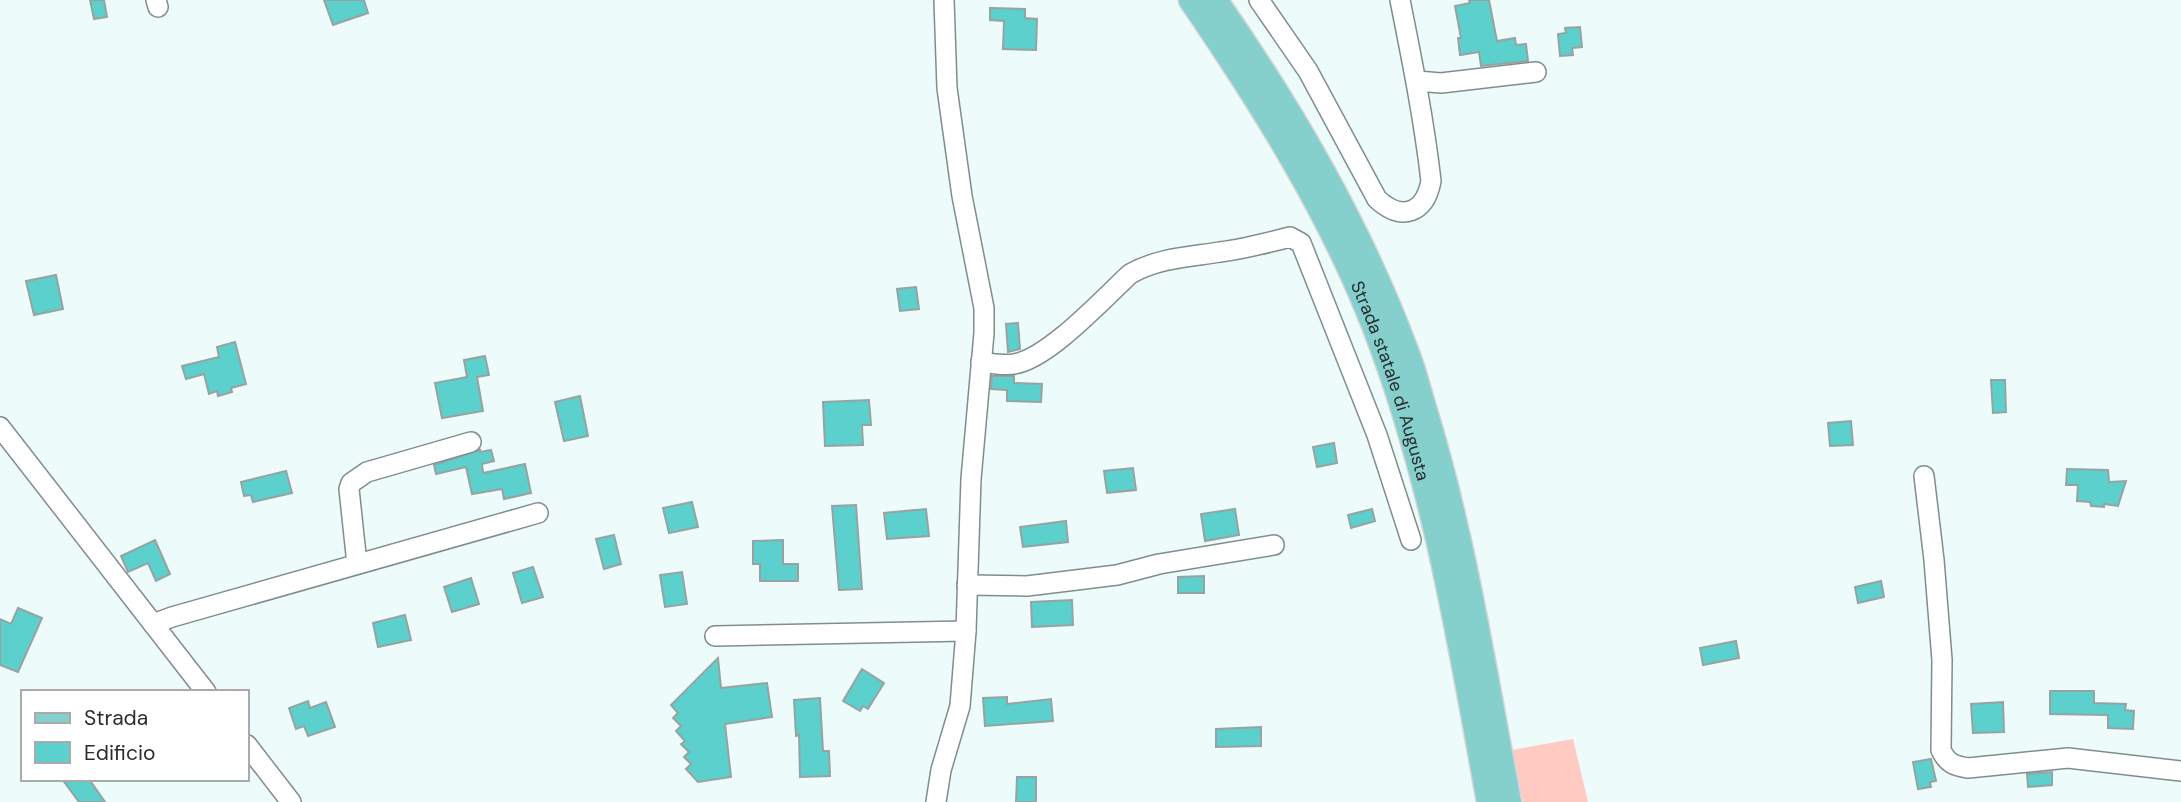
<svg xmlns="http://www.w3.org/2000/svg" width="2181" height="802" font-family="'DM Sans',sans-serif">
<style>
.green{fill:#fecac2}
.building{fill:#5bd0cc;stroke:#97a3a3;stroke-width:2}
.lines{fill:none;stroke-linecap:round;stroke-linejoin:round}
.minor-casing{stroke:#818d8d;stroke-width:22}
.major-casing{stroke:#d4d5d5;stroke-width:27}
.minor{stroke:#fff;stroke-width:19}
.major{stroke:#85cfcd;stroke-width:24}
.labels{text-anchor:middle;stroke-width:6;stroke-linejoin:round;paint-order:stroke}
.street-label{font-size:18px;fill:#272c2c;stroke:#fff}
</style>
<rect width="100%" height="100%" fill="#edfbfa"/>
<path class="green" d="M1573,739L1588,802H1523L1512,750Z"/>
<g class="building">
<path d="M90,0H104L107,17L94,19Z"/>
<path d="M324,0H364L368,13L333,25Z"/>
<path d="M1469,0H1489L1497,41L1515,38L1516,45L1526,44L1528,61L1481,66L1479,52L1460,55L1458,38H1461L1455,6L1470,3Z"/>
<path d="M990,8L1025,9V18L1037,19L1036,50L1003,49L1004,21L990,20Z"/>
<path d="M1580,27L1582,47L1572,48L1573,55L1560,56L1558,34L1566,33L1565,28Z"/>
<path d="M56,275L63,309L34,315L26,281Z"/>
<path d="M916,287L919,309L900,311L897,289Z"/>
<path d="M1018,323L1020,349L1008,352L1006,324Z"/>
<path d="M235,342L246,384L231,388L232,392L218,396L217,391L209,394L204,374L186,379L182,366L219,357L217,347Z"/>
<path d="M485,356L489,375L477,377L483,411L442,418L435,383L467,377L464,360Z"/>
<path d="M992,376H1014V383L1042,384L1041,402L1007,401V390L991,389Z"/>
<path d="M1991,380H2005L2006,412L1993,413Z"/>
<path d="M580,396L588,436L564,441L555,402Z"/>
<path d="M869,400L871,425H862L863,445L825,446L823,402Z"/>
<path d="M1851,421L1853,445L1830,446L1828,423Z"/>
<path d="M1334,443L1337,463L1317,467L1313,447Z"/>
<path d="M480,450V452L491,450L494,461L482,464L483,473L525,464L531,493L504,499L502,489L472,494L466,467L436,474L434,465Z"/>
<path d="M1133,468L1136,490L1107,493L1104,471Z"/>
<path d="M2067,469L2108,470L2109,482L2126,481L2118,506L2104,504V507L2091,506L2090,502L2077,501L2078,485H2066Z"/>
<path d="M286,471L292,493L253,502L251,495L244,496L241,482Z"/>
<path d="M692,502L698,527L669,533L663,508Z"/>
<path d="M856,505L862,589L839,590L832,506Z"/>
<path d="M926,509L929,536L887,539L884,513Z"/>
<path d="M1235,509L1239,535L1205,541L1201,514Z"/>
<path d="M1372,509L1375,521L1351,528L1348,515Z"/>
<path d="M1066,521L1068,542L1023,547L1020,527Z"/>
<path d="M614,535L621,564L604,569L596,539Z"/>
<path d="M155,540L170,574L156,581L148,563L128,572L121,556Z"/>
<path d="M783,540V564H798V581H760V564H753V541Z"/>
<path d="M533,567L543,597L522,603L513,573Z"/>
<path d="M682,572L687,604L665,607L660,575Z"/>
<path d="M1204,576V593H1178V577Z"/>
<path d="M471,578L479,604L452,612L444,587Z"/>
<path d="M1881,581L1884,597L1858,603L1855,587Z"/>
<path d="M1072,600L1073,625L1032,627L1031,602Z"/>
<path d="M18,608L42,618L18,672L0,665V619L11,624Z"/>
<path d="M405,615L411,640L378,647L373,623Z"/>
<path d="M1736,641L1739,658L1703,665L1700,648Z"/>
<path d="M718,658L721,688L767,683L772,717L725,724L731,777L698,782L686,769L691,764L684,757L689,752L681,744L685,741L676,731L681,726L673,718L678,713L671,705Z"/>
<path d="M862,669L884,683L868,709L863,706L860,711L843,701Z"/>
<path d="M2050,691H2094V703L2126,704L2125,710L2134,711L2133,729L2108,728V715L2050,714Z"/>
<path d="M1007,697V704L1051,699L1053,721L985,726L983,698Z"/>
<path d="M820,698L823,751H829L830,776L800,777L799,735L796,736L794,700Z"/>
<path d="M308,701L310,708L326,702L335,727L308,736L304,726L296,729L289,708Z"/>
<path d="M2003,702L2004,732L1973,733L1971,704Z"/>
<path d="M1261,727V746L1216,747V729Z"/>
<path d="M1931,759L1936,781L1930,782L1931,787L1918,789L1913,762Z"/>
<path d="M2052,772V785L2028,787L2027,774Z"/>
<path d="M1017,777H1036V802H1016Z"/>
<path d="M62,779H89L105,802H79Z"/>
</g>
<g class="lines">
<g class="minor-casing">
<g id="minor">
<path d="M156,0L158,7"/>
<path d="M1259,0L1308,71L1377,199C1402,222 1425,213 1431,181C1424,120 1412,60 1400,0"/>
<path d="M1417,81L1441,83L1536,72"/>
<path d="M981,362C991,363 1004,366 1014,364C1048,359 1104,298 1130,274C1158,258 1189,257 1220,252C1244,249 1267,243 1290,237L1301,243L1377,435L1411,540"/>
<path d="M0,427L206,692"/>
<path d="M1924,476L1934,560L1942,660L1941,750C1947,763 1954,766 1968,768L2068,758L2181,771"/>
<path d="M357,564L349,489L351,483L367,472L471,442"/>
<path d="M967,585L1027,586L1117,575L1159,564L1274,545"/>
<path d="M153,624L172,617L538,513"/>
<path d="M715,636L966,631"/>
<path d="M247,745L291,802"/>
<path d="M936,802L941,770L960,706L966,631L971,479L984,333V308L962,196L947,88L944,0"/>
</g>
</g>
<g class="major-casing">
<g id="major">
<path id="s1" d="M1191,0C1262,104 1329,210 1375,328C1434,481 1460,642 1489,802"/>
<path d="M1215,0C1291,109 1358,223 1405,348C1413,367 1418,388 1424,408C1464,537 1484,670 1509,802"/>
</g>
</g>
<use href="#minor" class="minor"/>
<use href="#major" class="major"/>
</g>
<g class="labels">
<g class="street-label">
<text dy="6" stroke="none"><textPath href="#s1" startOffset="432">Strada statale di Augusta</textPath></text>
</g>
</g>
<rect x="21" y="690" width="228" height="91" fill="#ffffff" stroke="#a9abab" stroke-width="2"/>
<rect x="35" y="713" width="35" height="10" fill="#85cfcd" stroke="#a9abab" stroke-width="2"/>
<text x="84" y="725" font-size="21" fill="#272c2c">Strada</text>
<rect x="35" y="742" width="35" height="21" fill="#5bd0cc" stroke="#a9abab" stroke-width="2"/>
<text x="84" y="760" font-size="21" fill="#272c2c">Edificio</text>
</svg>
